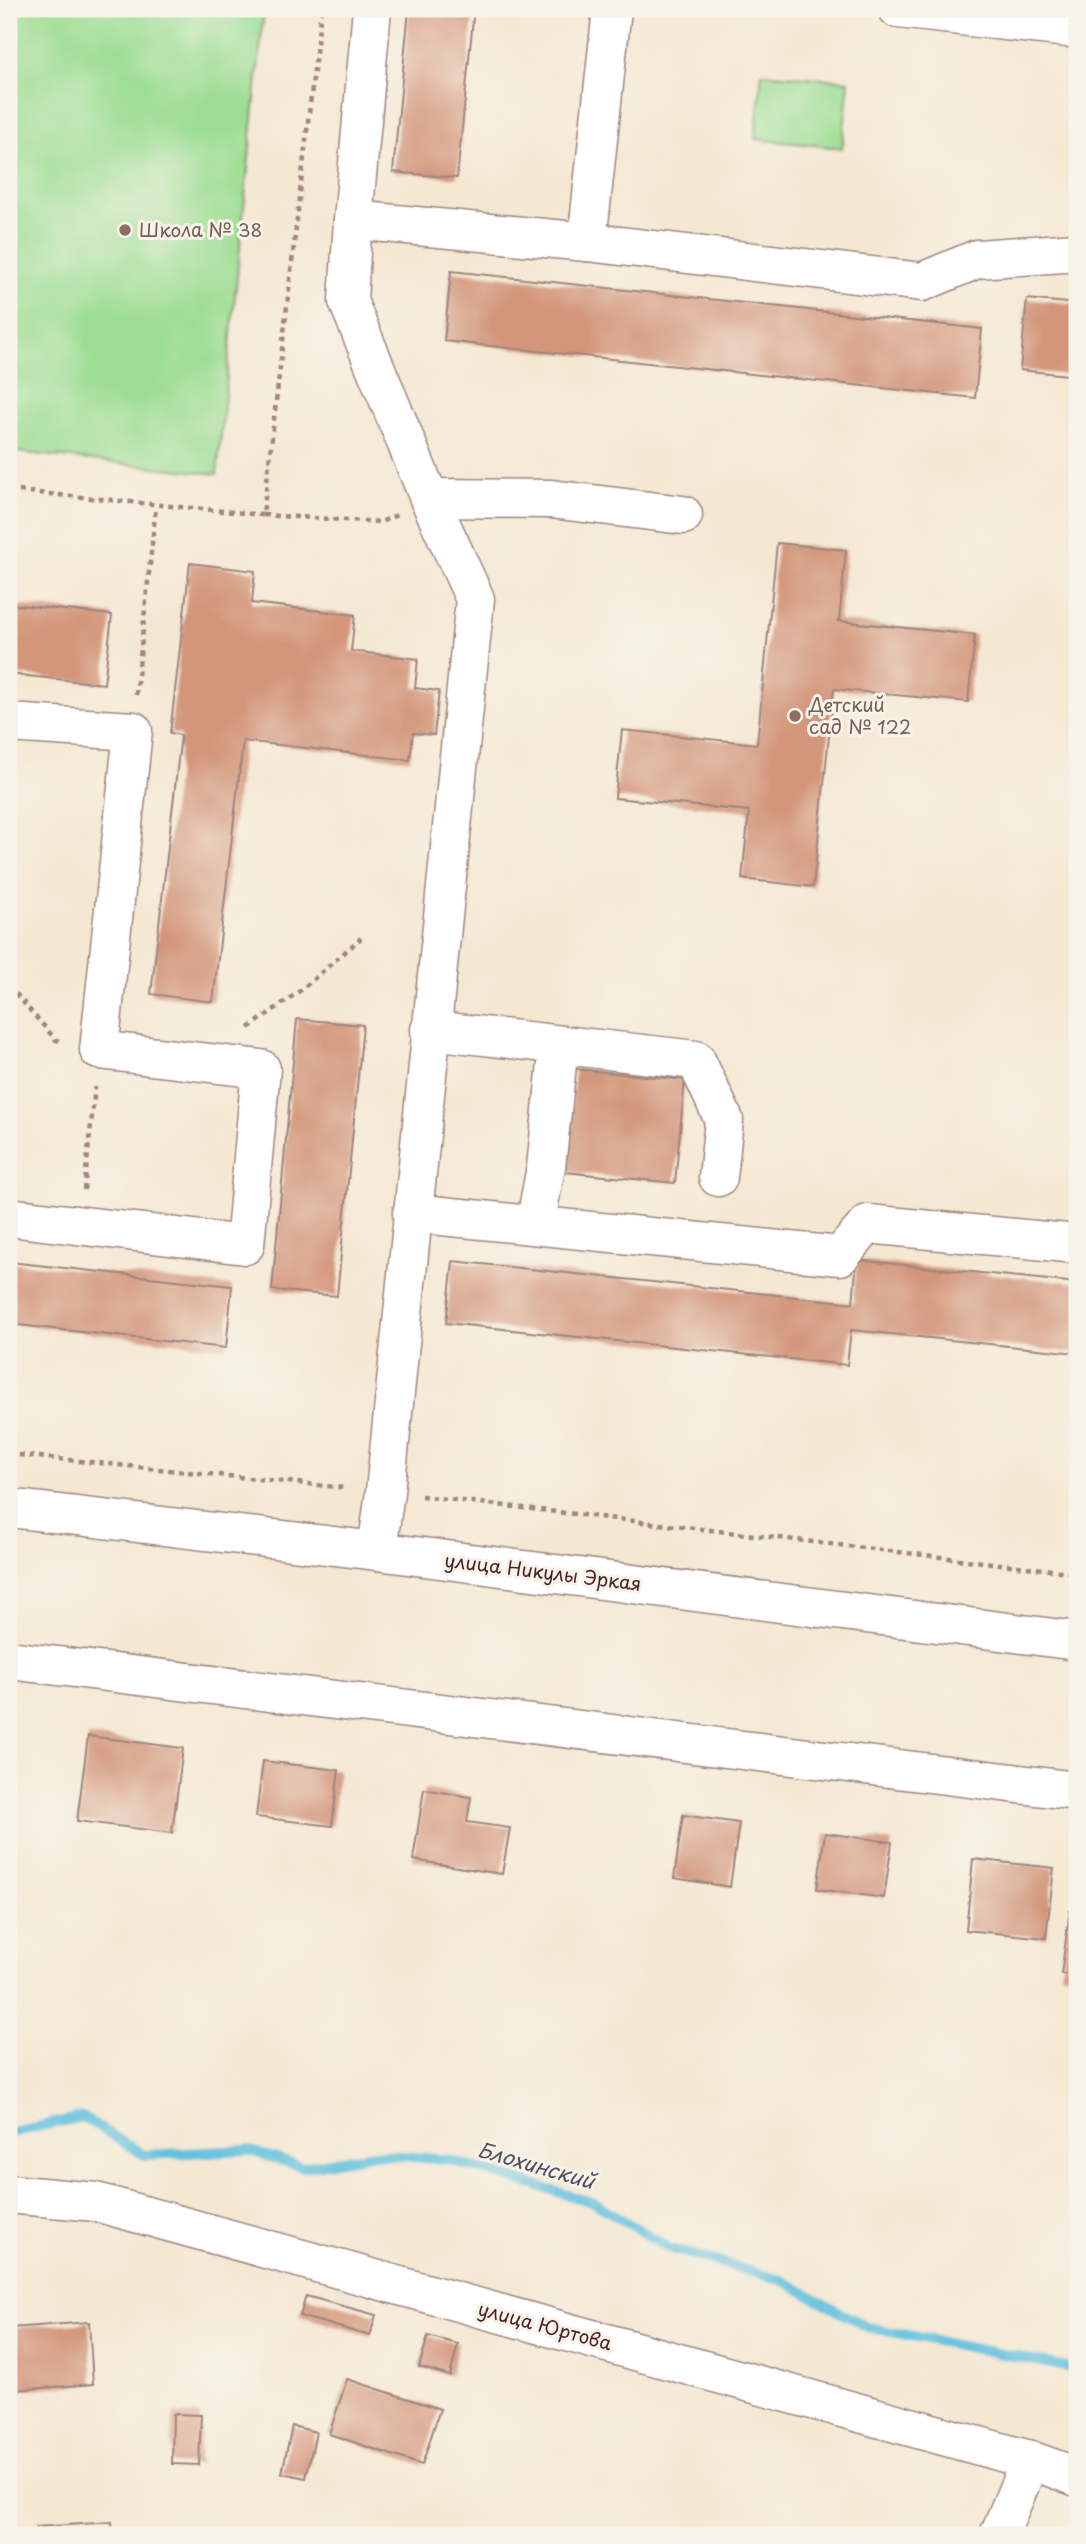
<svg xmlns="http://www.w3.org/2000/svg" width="1086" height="2544" font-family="'Playpen Sans',sans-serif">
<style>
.green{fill:#9ede94;stroke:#747e60;stroke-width:2}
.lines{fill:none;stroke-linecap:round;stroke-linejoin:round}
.stream{stroke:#5fbfde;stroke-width:10}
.building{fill:#d3967a}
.minor-casing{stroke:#9f847f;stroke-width:41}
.path{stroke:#9f847f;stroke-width:4.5;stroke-dasharray:5 5;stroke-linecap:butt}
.minor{stroke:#fff;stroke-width:38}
.education-dot{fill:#8d6e63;stroke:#f7f3e8;stroke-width:2.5}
.labels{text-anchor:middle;stroke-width:6;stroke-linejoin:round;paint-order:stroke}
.education-label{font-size:19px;fill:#785e54;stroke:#f7f3e8;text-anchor:start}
.street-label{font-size:19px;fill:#4a1f2b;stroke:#f7f3e8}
.water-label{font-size:21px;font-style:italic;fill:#504f61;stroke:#f7f3e8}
</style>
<rect width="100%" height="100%" fill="#f7f3e8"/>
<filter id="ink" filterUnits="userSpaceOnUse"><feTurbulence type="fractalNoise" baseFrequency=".0143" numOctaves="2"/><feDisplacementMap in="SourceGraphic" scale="14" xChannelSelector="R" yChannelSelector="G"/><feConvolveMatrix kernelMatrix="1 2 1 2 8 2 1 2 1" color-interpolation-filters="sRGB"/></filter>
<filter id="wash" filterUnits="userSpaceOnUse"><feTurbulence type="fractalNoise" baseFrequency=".00686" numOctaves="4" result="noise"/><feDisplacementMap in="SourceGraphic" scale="28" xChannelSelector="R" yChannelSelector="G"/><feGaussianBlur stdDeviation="1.57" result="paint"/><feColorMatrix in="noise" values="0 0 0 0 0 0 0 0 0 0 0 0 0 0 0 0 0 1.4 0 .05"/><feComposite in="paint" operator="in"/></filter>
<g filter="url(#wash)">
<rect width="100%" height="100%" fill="#f4e8d3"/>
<g class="green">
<path d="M9,9H264L217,474L9,451Z"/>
<path d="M762,73L849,81L842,148L755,139Z"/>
</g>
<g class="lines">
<path class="stream" d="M9,2133L82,2117L144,2155L247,2150L303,2167L374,2154L449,2160L595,2203L669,2248L784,2281L867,2327L1077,2369"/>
</g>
<g id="blocks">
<g class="building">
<path d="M409,9H474L457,178L393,172Z"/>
<path d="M451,271L982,329L975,398L444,341Z"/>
<path d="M1027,299L1077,304V376L1020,370Z"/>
<path d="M777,543L846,550L839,621L975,635L968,702L834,689L813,887L742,879L749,811L615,798L622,730L757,744Z"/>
<path d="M190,563L255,571L252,603L355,615L351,651L418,659L415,688L439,691L434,735L413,733L410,760L243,741L213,1002L151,994L181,735L170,733Z"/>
<path d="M9,604L112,615L104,684L9,674Z"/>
<path d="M297,1019L363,1025L337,1296L272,1290Z"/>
<path d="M575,1069L685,1080L675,1183L565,1172Z"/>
<path d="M857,1260L1077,1283V1353L851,1330L847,1365L446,1323L453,1261L853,1303Z"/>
<path d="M9,1262L232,1286L226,1348L9,1324Z"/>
<path d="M9,1735L14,1736L10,1760H9Z"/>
<path d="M88,1736L183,1748L172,1833L77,1821Z"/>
<path d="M263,1761L339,1770L332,1826L256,1817Z"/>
<path d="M424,1789L471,1797L467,1822L510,1828L502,1874L413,1860Z"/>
<path d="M683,1815L739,1823L730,1887L674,1878Z"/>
<path d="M825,1833L892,1842L884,1898L817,1889Z"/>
<path d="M973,1859L1054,1868L1046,1938L966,1930Z"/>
<path d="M1070,1911L1077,1912V1976L1061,1974Z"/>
<path d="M306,2296L376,2315L370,2336L300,2316Z"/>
<path d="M89,2322L93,2384L15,2390L11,2328Z"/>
<path d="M428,2336L458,2344L450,2376L419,2367Z"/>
<path d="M347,2379L440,2409L422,2465L329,2434Z"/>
<path d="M173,2414L201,2415L199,2465L172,2464Z"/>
<path d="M292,2426L316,2432L306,2478L282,2473Z"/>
<path d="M112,2522L113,2535H36V2527Z"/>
</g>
</g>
</g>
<g filter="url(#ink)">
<use href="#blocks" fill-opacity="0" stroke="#9f847f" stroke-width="2"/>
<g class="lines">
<g class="minor-casing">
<g id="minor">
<path d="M898,9L1077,29"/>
<path d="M353,220L372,9"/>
<path d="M587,242L612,9"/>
<path d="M429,498L551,499L683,515"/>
<path d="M9,723L133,731L99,1050L261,1069L245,1245L9,1217"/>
<path d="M430,1030L696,1060L724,1120L718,1177"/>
<path d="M412,1213L840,1256L868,1224L1077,1244"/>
<path d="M535,1225L546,1167L559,1045"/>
<path d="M9,1508L377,1551L1077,1641"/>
<path d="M377,1551L385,1492L475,599L429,498L348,301L353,220L587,242L922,282L977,259L1077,252"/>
<path d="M9,1660L1077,1791"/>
<path d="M9,2194L96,2202L1030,2460L1077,2477"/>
<path d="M999,2535L1030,2460"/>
</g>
</g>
<g class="path">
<path d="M9,490L263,515L321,9"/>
<path d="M263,515L381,522L397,515"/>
<path d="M136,695L156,506"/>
<path d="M9,986L56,1040L62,1041"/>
<path d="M249,1028L301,990L361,938"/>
<path d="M84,1190L95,1087"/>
<path d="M9,1454L346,1488"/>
<path d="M421,1496L1077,1573"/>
</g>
<use href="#minor" class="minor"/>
</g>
</g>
<g class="education-dot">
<circle cx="125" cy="230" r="7"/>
<circle cx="795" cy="716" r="7"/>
</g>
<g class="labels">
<g class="education-label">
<text x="139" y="237">Школа № 38</text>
<text x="809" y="712">Детский<tspan x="809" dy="22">сад № 122</tspan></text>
</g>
<g class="street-label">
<text transform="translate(543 1572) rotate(7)" y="7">улица Никулы Эркая</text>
<text transform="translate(545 2326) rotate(15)" y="7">улица Юртова</text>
</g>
<g class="water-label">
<text transform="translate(536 2166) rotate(16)" y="7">Блохинский</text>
</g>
</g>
<rect width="1086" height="2544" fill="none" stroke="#f7f3e8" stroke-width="35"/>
</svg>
